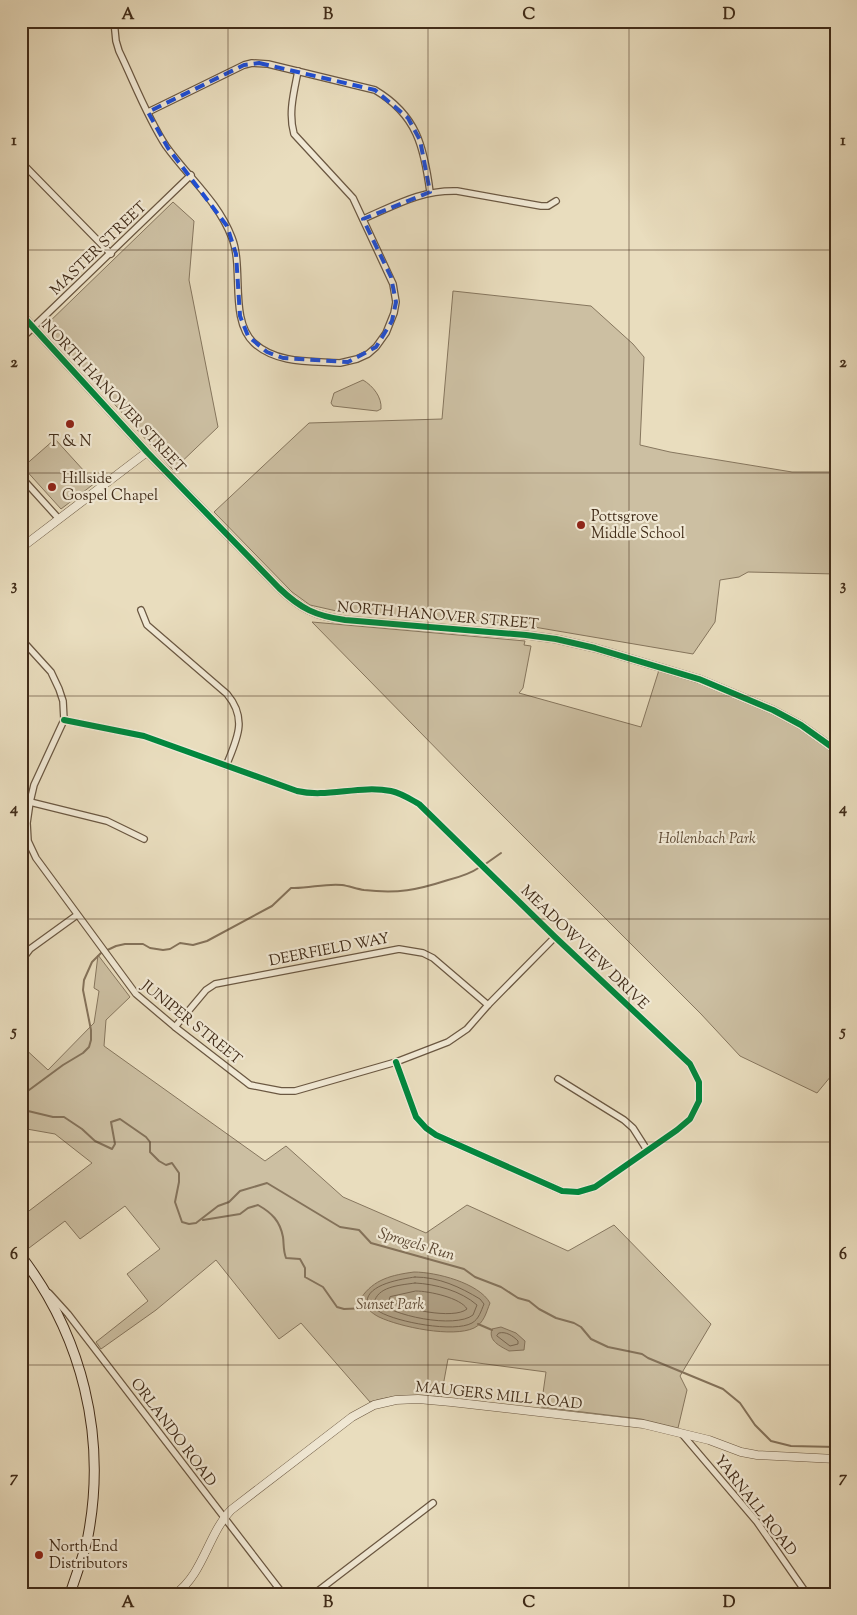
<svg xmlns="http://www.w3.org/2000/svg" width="857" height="1615" font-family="'Sorts Mill Goudy',serif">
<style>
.green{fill:#ccbfa2;stroke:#86765e}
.water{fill:#b0a186;stroke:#84725a}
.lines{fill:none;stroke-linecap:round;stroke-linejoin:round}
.shore{stroke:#786650;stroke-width:1}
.stream{stroke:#84725a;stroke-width:2}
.minor-casing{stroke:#6b5842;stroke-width:8}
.tertiary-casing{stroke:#6b5842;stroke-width:9}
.secondary-casing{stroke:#412c19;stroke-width:11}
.minor{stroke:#f1e9d5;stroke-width:5.5}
.tertiary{stroke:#f1e9d5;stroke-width:8}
.secondary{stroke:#f1e9d5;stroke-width:9}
.cycleway-casing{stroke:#f1e9d5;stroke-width:9}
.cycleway{stroke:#00873e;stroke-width:6}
.marked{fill:none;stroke:#1d4ed8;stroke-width:4;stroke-dasharray:10 6;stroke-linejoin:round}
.grid{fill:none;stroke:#412c19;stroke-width:1;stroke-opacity:0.55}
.poi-dot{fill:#8f2418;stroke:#f1e9d5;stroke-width:2}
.labels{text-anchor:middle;stroke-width:4.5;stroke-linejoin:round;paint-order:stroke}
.street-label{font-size:15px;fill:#412c19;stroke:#f1e9d5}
.poi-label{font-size:15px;fill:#412c19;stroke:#f1e9d5;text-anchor:start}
.park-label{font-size:15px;font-style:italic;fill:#5d4934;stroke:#f1e9d5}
.water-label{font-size:16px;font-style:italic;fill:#5d4934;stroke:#f1e9d5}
.neatline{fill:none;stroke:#412c19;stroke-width:2}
.grid-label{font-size:16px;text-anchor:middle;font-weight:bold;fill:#412c19}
</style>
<rect width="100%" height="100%" fill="#e9ddbe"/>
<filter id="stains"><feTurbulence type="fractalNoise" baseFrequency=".004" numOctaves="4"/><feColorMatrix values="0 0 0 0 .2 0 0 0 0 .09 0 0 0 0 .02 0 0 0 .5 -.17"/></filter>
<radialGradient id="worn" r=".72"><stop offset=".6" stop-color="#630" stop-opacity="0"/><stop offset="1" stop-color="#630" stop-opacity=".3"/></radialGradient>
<g class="green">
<path d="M173,202L194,221L189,280L218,427L173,470L45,326Z"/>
<path d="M453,291L591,306L633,344L644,357L640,445L670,452L792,472H836V574L748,572L739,577L720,580L715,622L693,654L534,627L480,621L341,612L310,605L292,592L214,512L309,423L442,419Z"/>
<path d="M363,380C373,386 382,397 381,409L377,411L333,406L331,403L334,393Z"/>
<path d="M55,439L95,483L61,509L23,467Z"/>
<path d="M312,622L525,641L524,645L531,646L523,688L519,693L641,727L659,670C703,684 759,703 798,727C811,735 823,745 836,754V1070L817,1093L740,1056L701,1014L468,781Z"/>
<path d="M98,955L130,997L106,1020L104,1046L265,1161L286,1146L343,1197L426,1233L467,1205L568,1251L614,1225L711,1324L680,1376L687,1390L678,1428L641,1419L541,1407L546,1372L448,1359L441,1397C416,1395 395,1394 370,1402L301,1323L279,1339L216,1260L156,1310L101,1349L96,1342L148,1301L127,1274L160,1249L125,1206L80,1239L65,1221L25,1251L21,1246V1217L92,1163L55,1134L21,1128V1045L48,1070L94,1023L99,991L94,988Z"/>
</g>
<g class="water">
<path d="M414,1272C436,1272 479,1283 490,1303C486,1313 484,1323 474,1328C453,1338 400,1327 379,1317C371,1313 364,1306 361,1298C374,1279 392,1275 414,1272Z"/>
<path d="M501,1327L516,1333L525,1341L524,1350L509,1351C500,1346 488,1341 492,1329Z"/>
</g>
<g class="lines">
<g class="shore">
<path d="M415,1277C439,1277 460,1287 480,1299L484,1304C481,1311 479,1319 472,1323C454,1333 397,1322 380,1312C375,1309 371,1305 367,1302C367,1284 402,1279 415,1277Z"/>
<path d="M415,1283C436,1284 461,1291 477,1305L473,1315C455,1329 391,1316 375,1300C380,1286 402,1285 415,1283Z"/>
<path d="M416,1291C429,1291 461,1298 467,1309C454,1320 402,1309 389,1300L390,1297Z"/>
<path d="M499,1333C506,1331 513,1336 518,1341V1344L510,1346L497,1336Z"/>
</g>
<g class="stream">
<path d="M484,865L501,853"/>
<path d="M21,1096L63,1065L83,1053L89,1047L91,1040V1030L83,990L84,980L92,962L101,953L116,946L125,944H143L150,948L163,950L170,949L180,943L193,945L207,941L272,906L291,888C308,889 325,883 342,885C349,886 357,889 364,890C398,894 417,890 448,880C460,877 470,874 480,867"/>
<path d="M21,1106L28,1111L53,1117H64L82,1129L95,1141L112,1149L115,1144L111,1122L120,1119L146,1137L150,1142V1152L159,1161L166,1165L172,1163L179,1173V1182L175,1202L182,1222L189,1224L196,1223L218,1206L229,1202L240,1191L267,1183L340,1227L359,1230L371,1243L464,1269L475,1277L501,1287L518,1298L529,1301L539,1309L556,1318L574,1323L581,1327L591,1339L608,1347L642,1354L648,1358L723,1389L740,1403L755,1425L771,1441L791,1446L836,1447"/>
<path d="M203,1220L240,1214L248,1208L258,1205C272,1213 280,1221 283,1237C284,1244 283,1250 286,1258L300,1259L305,1268V1277L323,1287L337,1307L344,1309L368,1308"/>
<path d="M478,1324L492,1330"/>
</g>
<g class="minor-casing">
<g id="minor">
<path d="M114,21L116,41L119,51C134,82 147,117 166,146C188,177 218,201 232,238C244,268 229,320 254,343C277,364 311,361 340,363L357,359L368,354L376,347L386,333L394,313L396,302L393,284L353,198L294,134C288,113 294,92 298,71"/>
<path d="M148,112L244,65L252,63L268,64L375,90C417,115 424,147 430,192"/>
<path d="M21,162L111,254"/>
<path d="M363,219C396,205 420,190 457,191L541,206H548L556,201"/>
<path d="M21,339L191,175"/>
<path d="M21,477L59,519"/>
<path d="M141,610L147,625L227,694C248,719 237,739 226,766"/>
<path d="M21,639L51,672L59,689L63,701L64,720L34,785L30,802L27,823L28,841L36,858L136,994L175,1027L250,1085L281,1091H295L396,1062L448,1042L467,1029L488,1005L555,937"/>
<path d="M64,720L144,736L297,791C327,798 359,785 391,791C401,793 410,799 419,804L555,937L690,1064L699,1082V1101L690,1119L677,1130L595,1187L578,1192L562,1191L436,1135L426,1128L416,1117L396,1062"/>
<path d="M30,802L107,821L144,839"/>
<path d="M21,961L30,949L77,915"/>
<path d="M175,1027L206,990L215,984L399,949L423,953L433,958L488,1005"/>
<path d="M558,1079L624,1120L633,1128L647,1150"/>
<path d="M21,1275L31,1268"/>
<path d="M49,1293L68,1314L283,1594"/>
<path d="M682,1434L757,1522L807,1594"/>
<path d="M314,1594L433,1503"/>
</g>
</g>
<g class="tertiary-casing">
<g id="tertiary">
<path d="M21,314L147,452L279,588C301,609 316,616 345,620L526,635L556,639L595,648L699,679L773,710L801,725L836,750"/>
<path d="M21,548L147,452"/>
<path d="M175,1594C203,1575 208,1534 231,1510L352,1417L374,1405L396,1400L418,1399L451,1402L643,1424L709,1440L741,1452L757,1455L836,1459"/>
</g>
</g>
<g class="secondary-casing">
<path id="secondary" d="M21,1256C82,1336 107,1436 88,1536C84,1555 76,1575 70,1594"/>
</g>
<use href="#minor" class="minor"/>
<use href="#tertiary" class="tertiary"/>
<use href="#secondary" class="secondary"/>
<g class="cycleway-casing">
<g id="cycleway">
<path d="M21,314L147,452L279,588C301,609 316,616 345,620L526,635L556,639L595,648L699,679L773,710L801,725L836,750"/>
<path d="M64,720L144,736L297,791C327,798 359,785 391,791C401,793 410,799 419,804L555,937L690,1064L699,1082V1101L690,1119L677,1130L595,1187L578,1192L562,1191L436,1135L426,1128L416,1117L396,1062"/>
</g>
</g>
<use href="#cycleway" class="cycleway"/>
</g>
<path class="marked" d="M259,63L375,90L408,118L420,140L430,192L363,219L391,277L396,302L392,321L376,347L348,362L283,358L267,352L248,336L240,316L236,254L227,226L168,148L148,112L244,65Z"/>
<path class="grid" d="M228,21V1594M428,21V1594M629,21V1594M21,250H836M21,473H836M21,696H836M21,919H836M21,1142H836M21,1365H836"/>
<g class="poi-dot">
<circle cx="70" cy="424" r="5"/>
<circle cx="52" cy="487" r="5"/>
<circle cx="581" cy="525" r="5"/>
<circle cx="39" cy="1555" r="5"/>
</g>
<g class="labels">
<g class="street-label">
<text transform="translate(98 248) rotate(-44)" y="5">MASTER STREET</text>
<text transform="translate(114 396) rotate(47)" y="5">NORTH HANOVER STREET</text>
<text transform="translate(438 615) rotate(5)" y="5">NORTH HANOVER STREET</text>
<text transform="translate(585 947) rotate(44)" y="5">MEADOWVIEW DRIVE</text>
<text transform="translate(329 949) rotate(-11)" y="5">DEERFIELD WAY</text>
<text transform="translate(192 1022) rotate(39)" y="5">JUNIPER STREET</text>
<text transform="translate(499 1395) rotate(6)" y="5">MAUGERS MILL ROAD</text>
<text transform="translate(174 1432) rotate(53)" y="5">ORLANDO ROAD</text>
<text transform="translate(756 1505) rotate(52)" y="5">YARNALL ROAD</text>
</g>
<g class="poi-label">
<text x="70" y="446" text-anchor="middle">T &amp; N</text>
<text x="62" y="483">Hillside<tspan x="62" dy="17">Gospel Chapel</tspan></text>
<text x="591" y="521">Pottsgrove<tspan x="591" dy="17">Middle School</tspan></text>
<text x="49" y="1551">North End<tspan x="49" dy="17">Distributors</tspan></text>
</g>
<g class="park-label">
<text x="707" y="843">Hollenbach Park</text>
<text x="390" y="1309">Sunset Park</text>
</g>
<g class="water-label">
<text transform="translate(417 1243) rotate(17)" y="6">Sprogels Run</text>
</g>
</g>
<rect width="857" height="1615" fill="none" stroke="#e9ddbe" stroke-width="55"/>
<rect x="28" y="28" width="802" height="1560" class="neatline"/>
<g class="grid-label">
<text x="128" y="19">A</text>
<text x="328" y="19">B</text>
<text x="529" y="19">C</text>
<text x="729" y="19">D</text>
<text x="14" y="145">1</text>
<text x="843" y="145">1</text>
<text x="14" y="367">2</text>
<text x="843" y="367">2</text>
<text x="14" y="590">3</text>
<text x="843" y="590">3</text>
<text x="14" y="813">4</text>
<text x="843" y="813">4</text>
<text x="14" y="1036">5</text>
<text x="843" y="1036">5</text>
<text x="14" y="1259">6</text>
<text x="843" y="1259">6</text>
<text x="14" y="1482">7</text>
<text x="843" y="1482">7</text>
<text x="128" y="1607">A</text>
<text x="328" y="1607">B</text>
<text x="529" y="1607">C</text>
<text x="729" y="1607">D</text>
</g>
<rect width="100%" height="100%" filter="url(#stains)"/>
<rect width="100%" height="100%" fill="url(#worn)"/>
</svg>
